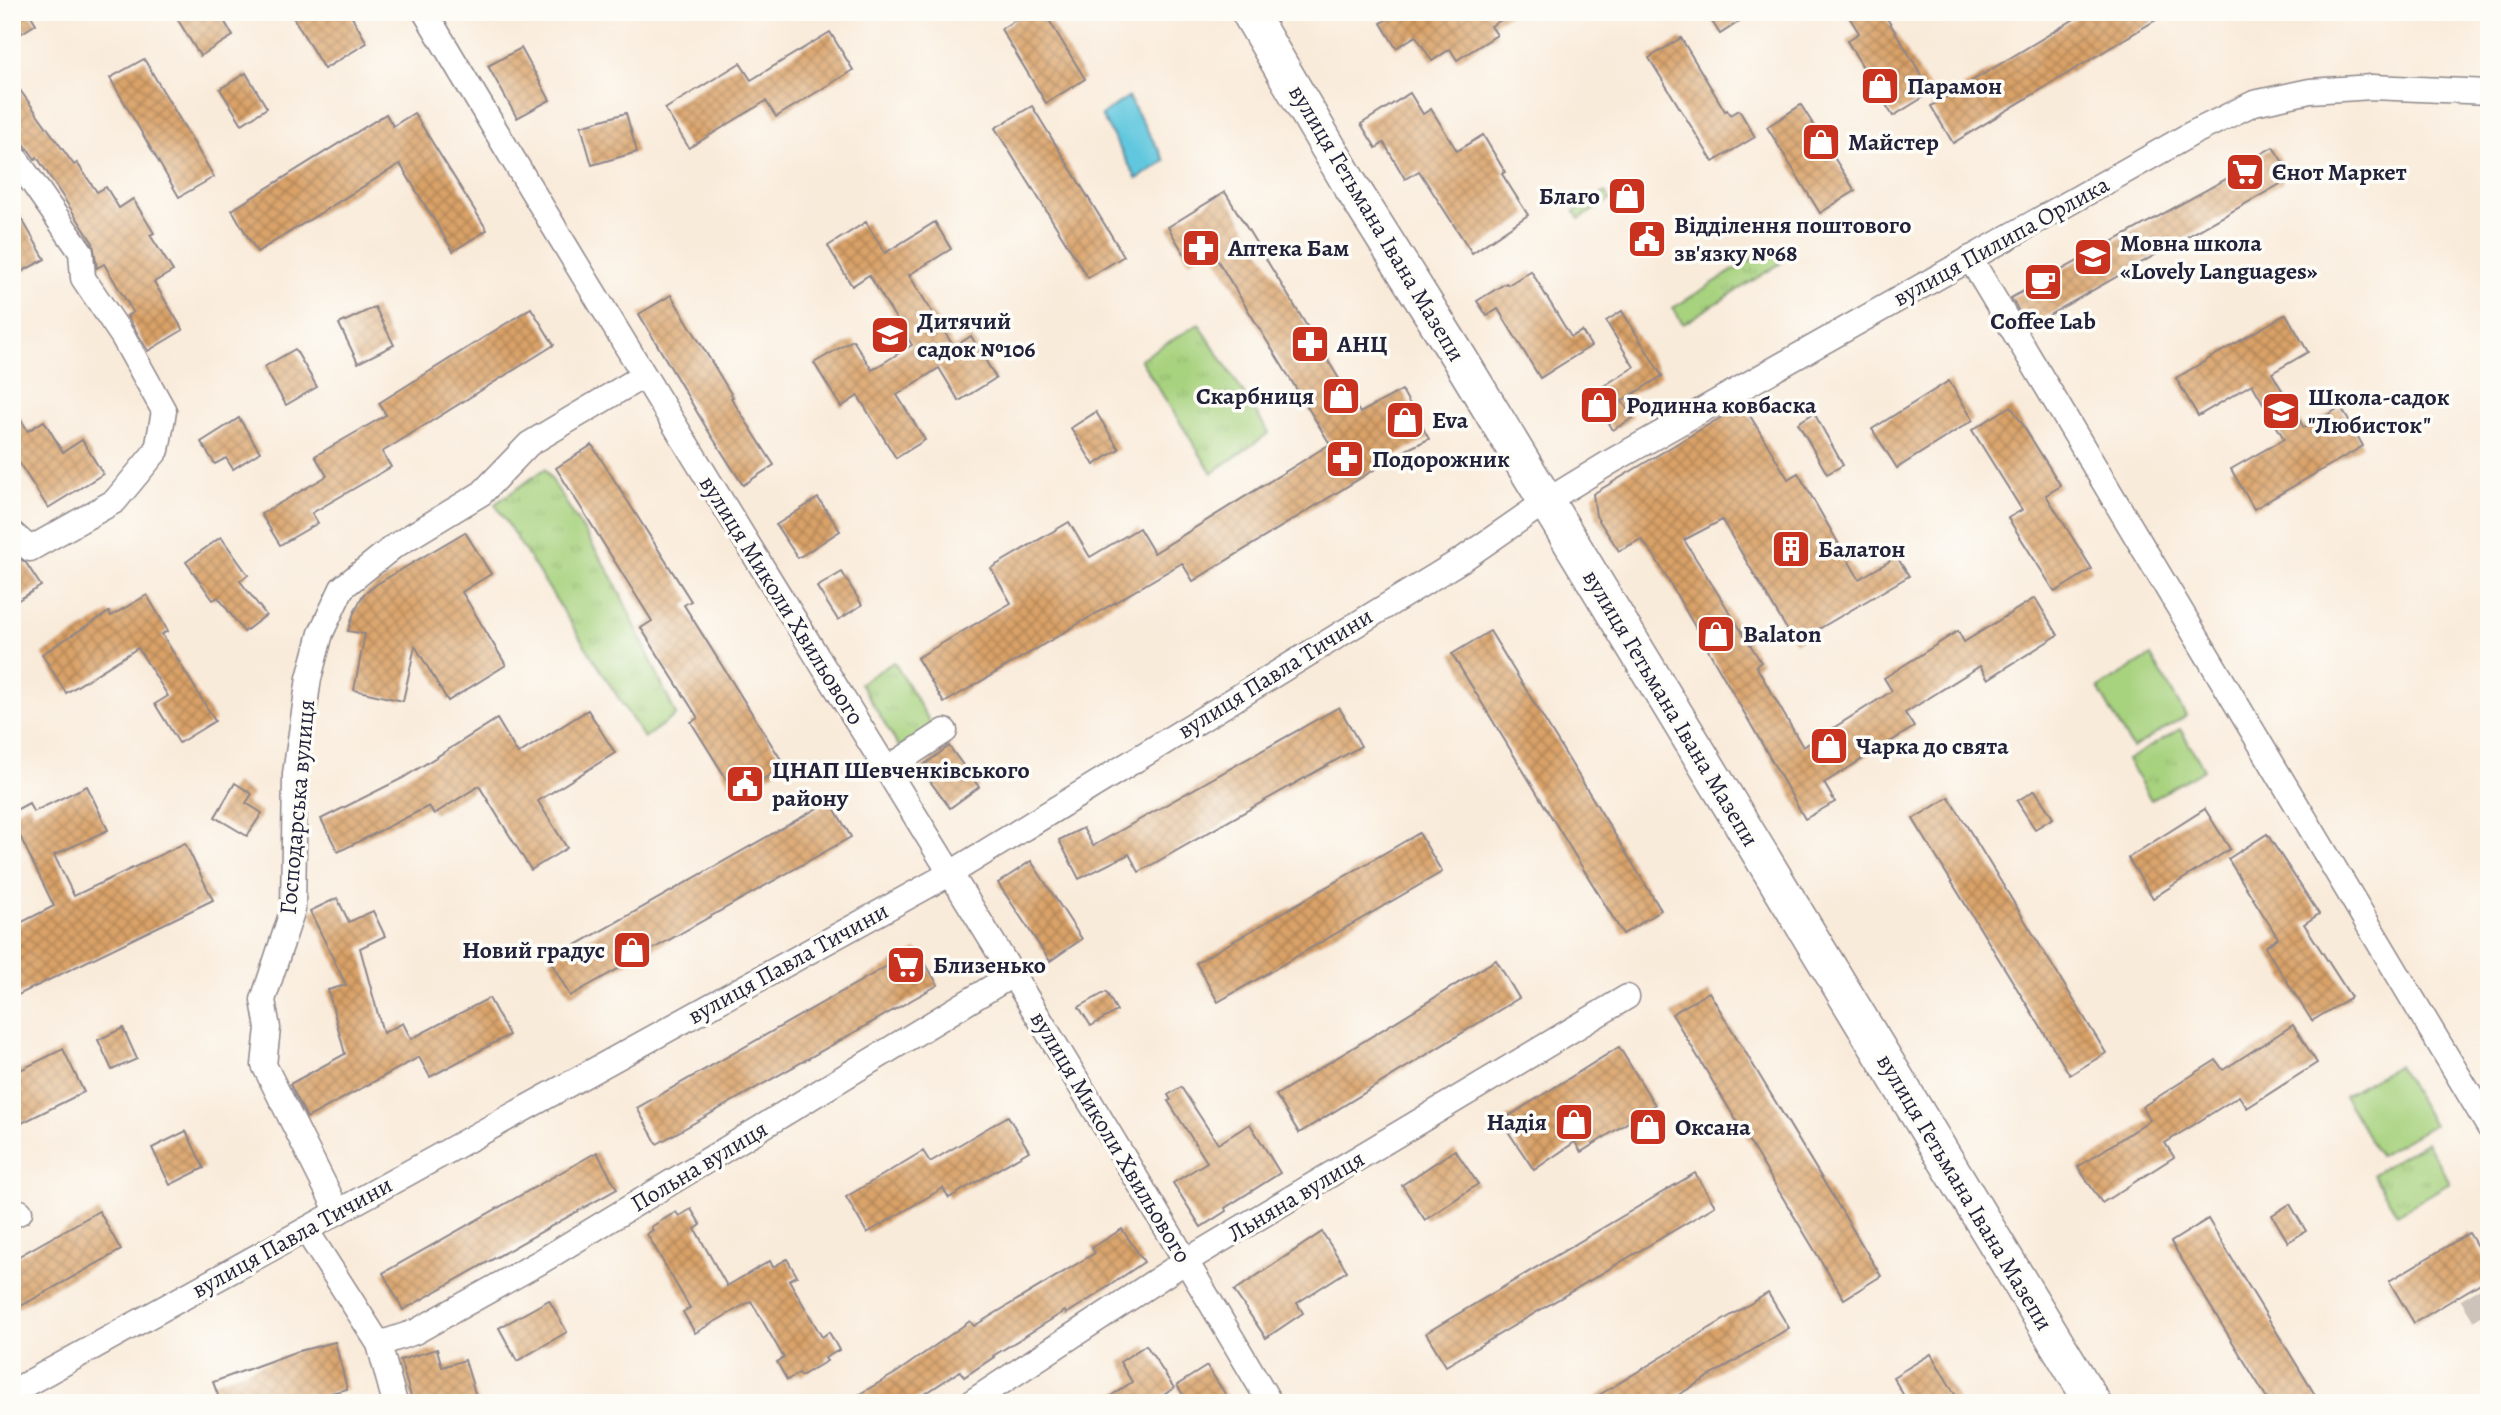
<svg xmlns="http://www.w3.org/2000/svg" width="2501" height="1415" font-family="Alegreya,serif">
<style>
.grass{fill:url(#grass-tufts);stroke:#647a5c;stroke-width:2}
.pitch{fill:#a7d27e;stroke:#647a5c;stroke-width:2}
.water{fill:#61c7de;stroke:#42748c;stroke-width:2}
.building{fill:url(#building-cross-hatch)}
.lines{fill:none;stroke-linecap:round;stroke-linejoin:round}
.minor-tunnel{stroke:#cec3ba;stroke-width:24;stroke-dasharray:24 12;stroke-linecap:butt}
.minor-casing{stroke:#8e868a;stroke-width:27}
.secondary-casing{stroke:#8e868a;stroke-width:38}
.minor{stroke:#fff;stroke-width:24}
.secondary{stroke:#fff;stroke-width:35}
.labels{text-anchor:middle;stroke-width:7;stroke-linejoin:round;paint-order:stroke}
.poi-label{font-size:24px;font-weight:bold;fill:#22223b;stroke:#fdfcf7;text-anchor:start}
.street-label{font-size:24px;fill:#22223b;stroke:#fdfcf7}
</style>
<defs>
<pattern id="grass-tufts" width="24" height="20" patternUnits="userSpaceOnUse" patternTransform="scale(1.75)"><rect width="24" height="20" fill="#a7d27e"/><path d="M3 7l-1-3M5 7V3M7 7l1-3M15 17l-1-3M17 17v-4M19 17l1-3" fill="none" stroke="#8fb46e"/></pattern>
<pattern id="building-cross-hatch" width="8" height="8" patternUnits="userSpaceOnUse" patternTransform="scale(1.75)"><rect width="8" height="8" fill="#daa268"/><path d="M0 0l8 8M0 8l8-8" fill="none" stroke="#b08457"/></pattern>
</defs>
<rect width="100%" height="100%" fill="#fdfcf7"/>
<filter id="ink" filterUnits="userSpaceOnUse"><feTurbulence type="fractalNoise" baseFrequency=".0143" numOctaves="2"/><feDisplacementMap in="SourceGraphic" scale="14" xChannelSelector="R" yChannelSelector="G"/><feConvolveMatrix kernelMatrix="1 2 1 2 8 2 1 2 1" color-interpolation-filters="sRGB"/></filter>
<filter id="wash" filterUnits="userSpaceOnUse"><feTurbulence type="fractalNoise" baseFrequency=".00686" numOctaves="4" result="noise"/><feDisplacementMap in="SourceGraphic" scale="28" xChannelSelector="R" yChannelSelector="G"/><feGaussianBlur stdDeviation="1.57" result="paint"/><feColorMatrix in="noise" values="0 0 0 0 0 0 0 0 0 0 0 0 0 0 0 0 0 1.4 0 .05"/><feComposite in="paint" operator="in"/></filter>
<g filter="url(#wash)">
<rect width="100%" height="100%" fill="#f9ebda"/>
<g class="grass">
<path d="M1605,192L1610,200L1579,219L1574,211Z"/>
<path d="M1771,247L1781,263L1683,324L1673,308Z"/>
<path d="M1199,324L1269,433L1212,473L1140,359Z"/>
<path d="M545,469L613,578L676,715L644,738L495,504Z"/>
<path d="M894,662L933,727L899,747L860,683Z"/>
<path d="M2180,729L2204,769L2151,800L2127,760Z"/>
<path d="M2426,1142L2450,1183L2397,1214L2373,1174Z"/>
</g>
<g class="pitch">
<path d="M2151,656L2186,716L2132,748L2098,688Z"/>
<path d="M2398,1065L2433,1125L2379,1156L2344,1096Z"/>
</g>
<path class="water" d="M1128,97L1165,161L1137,179L1101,115Z"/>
<g id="blocks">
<g class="building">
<path d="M12,12H29L36,24L22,33L12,19Z"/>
<path d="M173,12H219L233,36L200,56Z"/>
<path d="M290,12H349L367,43L324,69Z"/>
<path d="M1012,12H1044L1085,79L1046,103L1001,29L1017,19Z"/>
<path d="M1398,12H1514L1491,26L1497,35L1457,60L1450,49L1432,61L1416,36L1396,48L1381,23Z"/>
<path d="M1706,12H1754L1720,34Z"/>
<path d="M1846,12H1883L1932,92L1893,116L1847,41L1859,33Z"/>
<path d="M2086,12H2169L1953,143L1931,106Z"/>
<path d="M830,32L853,70L776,117L766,101L689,148L665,109L740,63L751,80Z"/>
<path d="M1681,38L1725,111L1727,110L1730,115L1739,110L1755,137L1713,162L1649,58Z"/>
<path d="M521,48L550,100L517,118L488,66Z"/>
<path d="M144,59L214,177L179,197L110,78Z"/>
<path d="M246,73L267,108L242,124L220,89Z"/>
<path d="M12,79L74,165L77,163L97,192L106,187L119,208L133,199L154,233L150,235L173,271L154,282L183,330L148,351L127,316L133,312L104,264L97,268L93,243L37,157L35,159L12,127Z"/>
<path d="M1410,93L1423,114L1431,109L1457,151L1483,135L1505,172L1502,174L1528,215L1472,253L1419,171L1405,179L1384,143L1376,148L1361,124Z"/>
<path d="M1801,105L1855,191L1820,213L1767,127Z"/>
<path d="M1032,106L1124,256L1088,278L995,128Z"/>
<path d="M414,113L487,230L453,251L400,164L257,252L232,210L386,114L393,126Z"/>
<path d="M626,113L637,152L592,165L581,126Z"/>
<path d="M2273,147L2286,167L2282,183L2028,327L2011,298L2244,169L2242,165Z"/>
<path d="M1225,192L1360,413L1402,390L1429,439L1408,449L1193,581L1182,563L944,703L917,658L1011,603L991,568L1069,522L1090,557L1139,528L1154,553L1330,444L1210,248L1189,262L1168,227Z"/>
<path d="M12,202L45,259L12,277Z"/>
<path d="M866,222L885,253L935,222L951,249L909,275L954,347L971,336L996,378L959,401L939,368L897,395L925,440L896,458L858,396L841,407L814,363L853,340L872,370L912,345L869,275L852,286L828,246Z"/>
<path d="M1531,271L1571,337L1582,331L1591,346L1540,378L1498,309L1487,316L1477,301L1506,283L1508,285Z"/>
<path d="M671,295L733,397L731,398L774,465L743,485L707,429L639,314Z"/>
<path d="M375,307L394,345L358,363L339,324Z"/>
<path d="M531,308L554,345L382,452L391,467L312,513L318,523L280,545L261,514L327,476L315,456L386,415L379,403Z"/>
<path d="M1622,311L1662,376L1622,401L1633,418L1613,430L1601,410L1596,414L1586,397L1634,367L1606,321Z"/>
<path d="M2286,314L2308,352L2272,373L2304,428L2341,407L2363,446L2254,509L2231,469L2284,439L2252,384L2198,416L2176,378Z"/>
<path d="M295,349L317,387L286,405L264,367Z"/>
<path d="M1949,381L1973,420L1897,468L1872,429Z"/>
<path d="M1743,404L1788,479L1798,473L1859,579L1897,557L1909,576L1795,643L1722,520L1684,540L1761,662L1756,666L1803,747L1892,691L1884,678L1958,631L1964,642L2035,598L2058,635L1988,679L1980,666L1905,713L1914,727L1824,783L1835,802L1805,819L1655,557L1641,539L1619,551L1596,516L1593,494Z"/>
<path d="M12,405L28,431L44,421L63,452L82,440L103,474L48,508L12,452Z"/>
<path d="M2011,406L2061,486L2046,495L2092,569L2055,592L2008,518L2022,510L1972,430Z"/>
<path d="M1096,412L1119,449L1094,465L1071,428Z"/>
<path d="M1814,413L1843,465L1827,474L1798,423Z"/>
<path d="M239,418L260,452L233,469L226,458L215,464L201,442Z"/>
<path d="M592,445L691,601L684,605L785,766L745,790L737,778L729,783L691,722L698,718L641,628L652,621L556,468Z"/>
<path d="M818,498L840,531L798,558L776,525Z"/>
<path d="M465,532L491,574L462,592L506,665L448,701L415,646L403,701L354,690L365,634L348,631L354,613L363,595L377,584Z"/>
<path d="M221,537L248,575L240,581L266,615L244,632L218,597L213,600L186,562Z"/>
<path d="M12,553L26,563L41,586L12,604Z"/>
<path d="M842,572L862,605L838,620L817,587Z"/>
<path d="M147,595L168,631L162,634L215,721L179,743L155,704L168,696L138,648L66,693L42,654L109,612L111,616Z"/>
<path d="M1490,631L1661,910L1623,934L1452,654Z"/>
<path d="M1339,707L1361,746L1139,872L1129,854L1079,879L1059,840L1083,828L1093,846Z"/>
<path d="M588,710L615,753L538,801L567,848L531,870L479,786L434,814L429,806L338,852L321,819L403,778L497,719L518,754Z"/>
<path d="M949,746L979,787L950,808L920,768Z"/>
<path d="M235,783L252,794L246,803L262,813L247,836L215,817Z"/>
<path d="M87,786L108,830L54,855L74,896L185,843L213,900L12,998V927L54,906L12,820V812L29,803L33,812Z"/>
<path d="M2035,790L2053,818L2035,829L2017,801Z"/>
<path d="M1949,797L2106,1053L2070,1075L1913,819Z"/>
<path d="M830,801L851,837L570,996L550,960Z"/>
<path d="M2205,809L2230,849L2153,898L2128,858Z"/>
<path d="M1419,833L1442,872L1218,1002L1196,963Z"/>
<path d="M2267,834L2319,914L2304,924L2351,997L2312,1021L2265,947L2278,938L2228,859Z"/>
<path d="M1031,861L1082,939L1050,961L998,883Z"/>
<path d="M337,898L349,922L373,911L385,936L360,948L383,1033L403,1023L411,1039L489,998L509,1035L430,1077L419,1057L307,1118L290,1084L345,1054L328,990L346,985L310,911Z"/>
<path d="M917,949L938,985L657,1144L637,1108Z"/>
<path d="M1496,960L1519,998L1299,1133L1276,1095Z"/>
<path d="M1106,992L1117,1011L1091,1026L1079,1007Z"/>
<path d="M1709,992L1881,1276L1844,1299L1672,1014Z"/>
<path d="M2293,1025L2317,1063L2247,1108L2239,1096L2165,1143L2174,1157L2102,1203L2078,1167L2150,1120L2142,1107L2216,1060L2223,1070Z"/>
<path d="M123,1028L137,1059L112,1070L98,1040Z"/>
<path d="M1619,1047L1655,1105L1581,1152L1575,1142L1534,1170L1501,1121Z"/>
<path d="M63,1049L84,1092L12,1128V1074Z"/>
<path d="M1181,1087L1218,1144L1250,1124L1280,1173L1225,1208L1226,1211L1201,1227L1173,1183L1207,1162L1168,1101L1171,1100L1168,1095Z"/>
<path d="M1008,1116L1029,1151L949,1198L943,1188L867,1233L846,1197L923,1151L930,1162Z"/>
<path d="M186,1131L204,1168L170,1185L152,1148Z"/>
<path d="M1455,1150L1478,1184L1425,1220L1402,1185Z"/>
<path d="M597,1152L617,1189L403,1310L383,1273Z"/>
<path d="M1695,1173L1715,1206L1446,1366L1426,1333Z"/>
<path d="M2290,1204L2306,1231L2288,1242L2272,1215Z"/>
<path d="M691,1209L701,1225L695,1229L727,1286L770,1261L773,1267L787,1259L797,1276L789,1280L822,1337L829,1332L839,1350L825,1358L827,1361L801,1376L799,1373L787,1380L777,1362L784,1358L751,1301L695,1333L683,1312L690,1308L647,1234L653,1230L651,1227L676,1212L679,1216Z"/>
<path d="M99,1211L121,1250L12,1311V1260Z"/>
<path d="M2208,1219L2223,1244L2320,1403H2270L2171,1242Z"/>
<path d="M1122,1229L1144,1262L1090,1299L1066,1314L1065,1311L993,1356L994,1357L964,1377L960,1371L911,1403H844L896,1373L970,1321L974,1326L1095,1253L1092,1248Z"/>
<path d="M1322,1232L1347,1271L1297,1303L1303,1313L1266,1338L1234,1291Z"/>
<path d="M2469,1233L2489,1266V1278L2414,1323L2389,1281Z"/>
<path d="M1768,1293L1789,1328L1665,1403H1586Z"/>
<path d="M549,1300L567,1332L517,1361L499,1328Z"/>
<path d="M335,1342L347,1389L293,1403H221L213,1382L295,1352Z"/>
<path d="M1146,1345L1174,1388L1152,1403H1100L1132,1382L1120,1362Z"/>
<path d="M437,1349L442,1367L465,1360L478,1403H413L400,1360Z"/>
<path d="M1931,1354L1960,1403H1908L1893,1377Z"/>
<path d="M1207,1366L1231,1403H1188L1177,1385Z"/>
</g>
</g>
</g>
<g filter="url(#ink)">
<use href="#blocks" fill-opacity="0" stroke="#8e868a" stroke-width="2"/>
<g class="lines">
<path class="minor-tunnel" d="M2471,1294L2489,1323"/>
<g class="minor-casing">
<g id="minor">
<path d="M425,12C702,479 995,935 1270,1403"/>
<path d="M12,153L81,252L83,278L123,337L164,411L157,450L115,501L30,549L12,533"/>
<path d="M1970,258L2489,1127"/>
<path d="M887,769L945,731"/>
<path d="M338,1212L264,1065L268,1028L263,1000L293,909L295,774L309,678L321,633L342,588L393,547L482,493L529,444L643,376"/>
<path d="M12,1216L20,1212"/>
<path d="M306,1230L379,1344L395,1403"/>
<path d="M379,1344L415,1332L540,1262L1012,975"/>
<path d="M12,1392L951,873L1463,559L1545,502L1612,461L2191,134L2254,103L2310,91L2372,87L2489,92"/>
<path d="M970,1403L1186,1261L1627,997"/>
</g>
</g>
<g class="secondary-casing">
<path id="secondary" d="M1249,12L1349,183L1458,356L2093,1403"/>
</g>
<use href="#minor" class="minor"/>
<use href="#secondary" class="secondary"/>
</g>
</g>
<defs>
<g id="shop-square" transform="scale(2.0125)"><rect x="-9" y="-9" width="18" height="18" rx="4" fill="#c8321e" stroke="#fdfcf7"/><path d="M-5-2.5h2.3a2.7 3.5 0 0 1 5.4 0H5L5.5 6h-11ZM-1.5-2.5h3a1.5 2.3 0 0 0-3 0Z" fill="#fff"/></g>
<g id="supermarket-square" transform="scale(2.0125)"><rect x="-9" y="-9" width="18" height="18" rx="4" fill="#c8321e" stroke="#fdfcf7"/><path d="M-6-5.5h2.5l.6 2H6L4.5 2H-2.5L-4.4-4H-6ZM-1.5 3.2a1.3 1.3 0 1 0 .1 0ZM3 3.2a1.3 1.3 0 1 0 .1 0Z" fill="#fff"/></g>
<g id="civic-square" transform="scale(2.0125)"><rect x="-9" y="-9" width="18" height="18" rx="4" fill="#c8321e" stroke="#fdfcf7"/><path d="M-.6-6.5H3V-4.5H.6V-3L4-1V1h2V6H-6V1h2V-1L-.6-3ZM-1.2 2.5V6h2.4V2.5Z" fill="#fff"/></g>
<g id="pharmacy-square" transform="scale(2.0125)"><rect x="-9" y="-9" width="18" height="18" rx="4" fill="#c8321e" stroke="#fdfcf7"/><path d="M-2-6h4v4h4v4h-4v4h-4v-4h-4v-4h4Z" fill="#fff"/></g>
<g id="school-square" transform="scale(2.0125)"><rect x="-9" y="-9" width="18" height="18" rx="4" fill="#c8321e" stroke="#fdfcf7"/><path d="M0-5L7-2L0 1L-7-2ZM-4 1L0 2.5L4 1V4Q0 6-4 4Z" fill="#fff"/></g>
<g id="cafe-square" transform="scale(2.0125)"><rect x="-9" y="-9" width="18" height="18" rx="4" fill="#c8321e" stroke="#fdfcf7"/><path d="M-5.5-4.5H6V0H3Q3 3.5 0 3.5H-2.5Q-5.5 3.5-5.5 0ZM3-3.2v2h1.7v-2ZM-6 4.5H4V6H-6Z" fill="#fff"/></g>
<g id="building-square" transform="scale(2.0125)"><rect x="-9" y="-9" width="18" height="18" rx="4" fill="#c8321e" stroke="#fdfcf7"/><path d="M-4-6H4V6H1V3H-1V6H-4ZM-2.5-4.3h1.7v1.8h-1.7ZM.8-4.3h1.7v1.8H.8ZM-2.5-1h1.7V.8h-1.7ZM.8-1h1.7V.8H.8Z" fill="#fff"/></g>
</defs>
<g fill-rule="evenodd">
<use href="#shop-square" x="1880" y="86"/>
<use href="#shop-square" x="1821" y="142"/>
<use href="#supermarket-square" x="2245" y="172"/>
<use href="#shop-square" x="1627" y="196"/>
<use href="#civic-square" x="1647" y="239"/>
<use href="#pharmacy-square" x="1201" y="248"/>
<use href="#school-square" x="2093" y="257"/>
<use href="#cafe-square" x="2043" y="282"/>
<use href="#school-square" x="890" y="335"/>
<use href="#pharmacy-square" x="1310" y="344"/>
<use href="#shop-square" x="1341" y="396"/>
<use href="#shop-square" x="1599" y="405"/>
<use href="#school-square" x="2281" y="411"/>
<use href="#shop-square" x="1405" y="420"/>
<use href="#pharmacy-square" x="1345" y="459"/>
<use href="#building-square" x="1791" y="549"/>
<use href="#shop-square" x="1716" y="634"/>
<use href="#shop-square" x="1829" y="746"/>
<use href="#civic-square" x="745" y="784"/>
<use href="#shop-square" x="632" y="950"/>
<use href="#supermarket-square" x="906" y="965"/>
<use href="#shop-square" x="1574" y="1122"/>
<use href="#shop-square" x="1648" y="1127"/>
</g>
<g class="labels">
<g class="poi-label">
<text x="1907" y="94">Парамон</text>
<text x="1848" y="150">Майстер</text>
<text x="2272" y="180">Єнот Маркет</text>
<text x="1600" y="204" text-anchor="end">Благо</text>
<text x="1674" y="233">Відділення поштового<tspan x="1674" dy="28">зв'язку №68</tspan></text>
<text x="2120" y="251">Мовна школа<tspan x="2120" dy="28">«Lovely Languages»</tspan></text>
<text x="1228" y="256">Аптека Бам</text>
<text x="917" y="329">Дитячий<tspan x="917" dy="28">садок №106</tspan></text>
<text x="2043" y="329" text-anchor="middle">Coffee Lab</text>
<text x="1337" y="352">АНЦ</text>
<text x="1314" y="404" text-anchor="end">Скарбниця</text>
<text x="2308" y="405">Школа-садок<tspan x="2308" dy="28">"Любисток"</tspan></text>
<text x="1626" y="413">Родинна ковбаска</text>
<text x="1432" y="428">Eva</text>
<text x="1372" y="467">Подорожник</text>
<text x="1818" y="557">Балатон</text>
<text x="1743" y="642">Balaton</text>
<text x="1856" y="754">Чарка до свята</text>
<text x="772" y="778">ЦНАП Шевченківського<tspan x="772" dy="28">району</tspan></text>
<text x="605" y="958" text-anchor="end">Новий градус</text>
<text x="933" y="973">Близенько</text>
<text x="1547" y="1130" text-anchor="end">Надія</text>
<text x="1675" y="1135">Оксана</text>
</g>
<g class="street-label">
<text transform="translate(1377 223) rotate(59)" y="8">вулиця Гетьмана Івана Мазепи</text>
<text transform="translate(2001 241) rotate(-29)" y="8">вулиця Пилипа Орлика</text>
<text transform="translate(782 600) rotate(58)" y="8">вулиця Миколи Хвильового</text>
<text transform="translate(1275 673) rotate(-32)" y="8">вулиця Павла Тичини</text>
<text transform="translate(1671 708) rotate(59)" y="8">вулиця Гетьмана Івана Мазепи</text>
<text transform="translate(297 807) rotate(-85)" y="8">Господарська вулиця</text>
<text transform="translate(788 963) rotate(-29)" y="8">вулиця Павла Тичини</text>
<text transform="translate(1111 1137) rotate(59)" y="8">вулиця Миколи Хвильового</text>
<text transform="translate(699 1166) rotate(-31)" y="8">Польна вулиця</text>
<text transform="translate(1965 1192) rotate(59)" y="8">вулиця Гетьмана Івана Мазепи</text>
<text transform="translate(1296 1196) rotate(-31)" y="8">Льняна вулиця</text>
<text transform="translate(292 1237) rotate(-29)" y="8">вулиця Павла Тичини</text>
</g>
</g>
<rect width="2501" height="1415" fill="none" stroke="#fdfcf7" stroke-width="42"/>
</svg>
